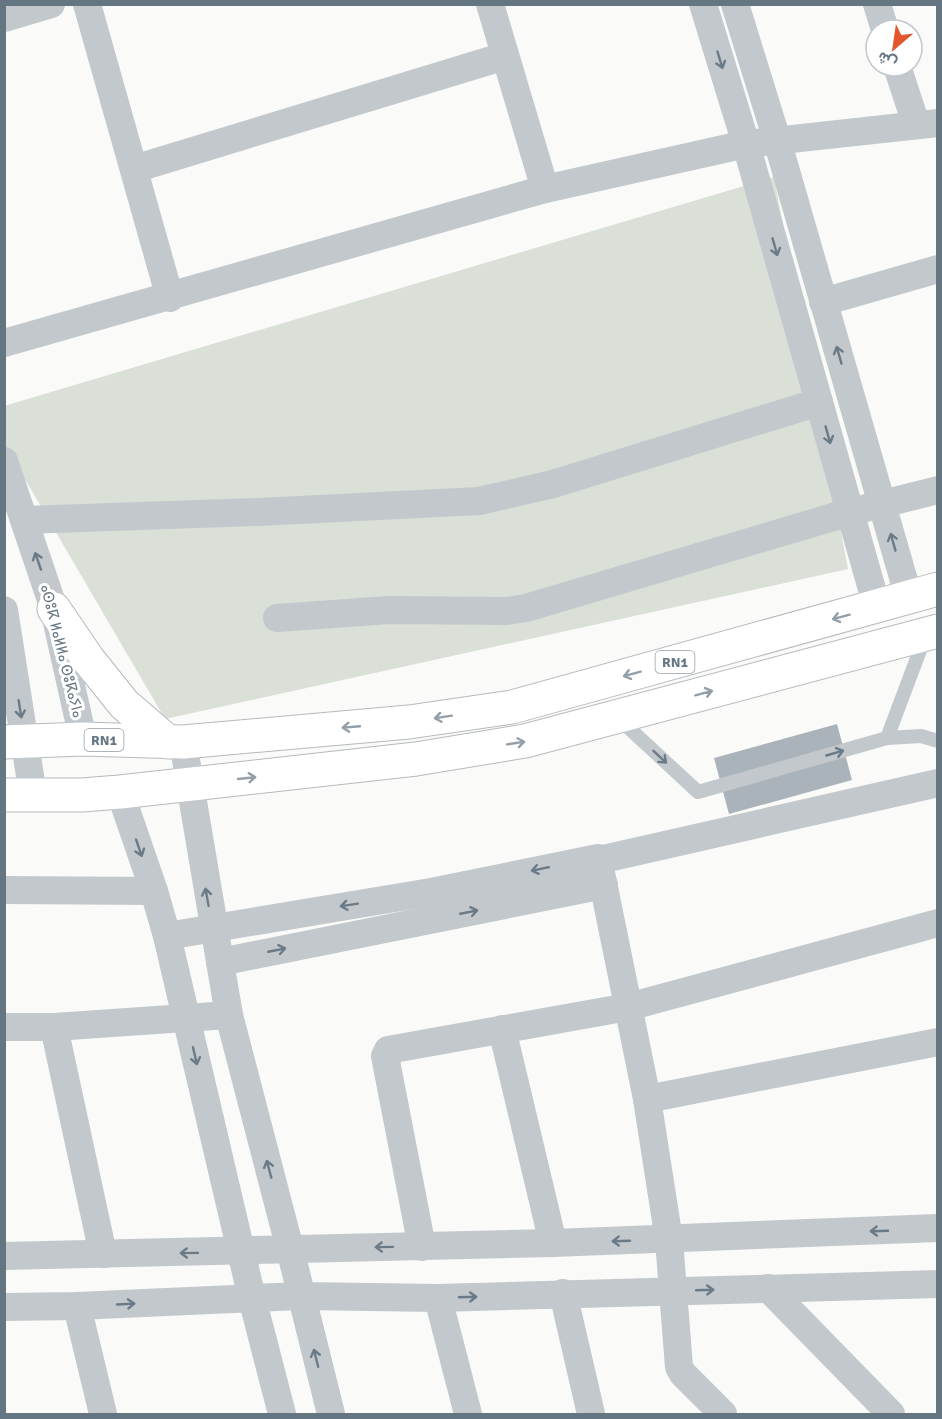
<svg xmlns="http://www.w3.org/2000/svg" width="942" height="1419" font-family="Signika,Vazirmatn,'Noto Sans Tifinagh',sans-serif">
<style>
.green{fill:#dadfd7}
.building{fill:#aab3b9}
.lines{fill:none;stroke-linecap:round;stroke-linejoin:round}
.primary-casing{stroke:#b5babe;stroke-width:35}
.lane{stroke:#c3c8cc;stroke-width:14}
.street{stroke:#c3c8cc;stroke-width:28}
.primary{stroke:#fff;stroke-width:33}
.oneway{stroke:#6a7a87}
.oneway2{stroke:#939fa8}
.labels{text-anchor:middle;stroke-width:6;stroke-linejoin:round;paint-order:stroke}
.shield{fill:#fff;stroke:#939fa8;stroke-width:1.5}
.shield-label{font-size:14px;font-weight:bold;fill:#657683}
.street-label{font-size:15px;fill:#657683;stroke:#fff}
</style>
<rect width="100%" height="100%" fill="#fafaf8"/>
<path class="green" d="M774,177L848,569L165,719L5,445L4,406Z"/>
<path class="building" d="M837,724L852,780L729,814L714,758Z"/>
<g class="lines">
<g class="primary-casing">
<g id="primary">
<path d="M54,609L88,659L124,704L168,742"/>
<path d="M4,742L83,739L183,742L409,722L512,707L938,589"/>
<path d="M4,795H82L120,792L416,759L525,741L938,631"/>
</g>
</g>
<g class="lane">
<path d="M618,718L698,792L887,738L925,637"/>
<path d="M887,738L921,736L938,741"/>
</g>
<g class="street">
<path d="M87,4L170,298"/>
<path d="M490,4L545,189"/>
<path d="M703,4L746,144L877,607"/>
<path d="M735,4L777,140L909,598"/>
<path d="M877,4L885,30"/>
<path d="M4,18L51,4"/>
<path d="M897,66L916,124"/>
<path d="M134,169L505,56"/>
<path d="M823,302L938,269"/>
<path d="M4,343L545,189L746,144L938,123"/>
<path d="M4,461L54,609L83,739"/>
<path d="M24,520L259,512L479,501L553,484L819,402"/>
<path d="M4,610L33,795"/>
<path d="M277,618L389,610L507,611L526,608L850,512L938,490"/>
<path d="M183,742L229,1015L290,1249L331,1414"/>
<path d="M120,792L154,891L167,936L252,1298L282,1414"/>
<path d="M599,860L938,783"/>
<path d="M4,890L154,891"/>
<path d="M167,936L431,892L598,858L647,1099L669,1240L679,1367L683,1374L723,1414"/>
<path d="M220,962L604,885"/>
<path d="M4,1027H54L229,1015"/>
<path d="M54,1027L103,1254"/>
<path d="M502,1029L553,1243"/>
<path d="M647,1099L938,1042"/>
<path d="M422,1247L385,1056L388,1050L628,1007L938,923"/>
<path d="M4,1256L553,1243L938,1228"/>
<path d="M768,1288L891,1414"/>
<path d="M563,1293L591,1414"/>
<path d="M438,1298L468,1414"/>
<path d="M77,1306L103,1414"/>
<path d="M4,1307L77,1306L301,1296L438,1298L938,1284"/>
</g>
<use href="#primary" class="primary"/>
</g>
<defs><path id="oneway-shaft" d="M-6 0H5M1.5-3L5.5 0L1.5 3" fill="none" stroke-width="1.6" stroke-linecap="round" stroke-linejoin="round" transform="scale(1.5)"/></defs>
<g class="oneway">
<use href="#oneway-shaft" transform="translate(720 60) rotate(73)"/>
<use href="#oneway-shaft" transform="translate(775 247) rotate(74)"/>
<use href="#oneway-shaft" transform="translate(839 355) rotate(-106)"/>
<use href="#oneway-shaft" transform="translate(828 435) rotate(74)"/>
<use href="#oneway-shaft" transform="translate(893 542) rotate(-106)"/>
<use href="#oneway-shaft" transform="translate(38 561) rotate(-109)"/>
<use href="#oneway-shaft" transform="translate(20 709) rotate(81)"/>
<use href="#oneway-shaft" transform="translate(835 753) rotate(-16)"/>
<use href="#oneway-shaft" transform="translate(660 757) rotate(43)"/>
<use href="#oneway-shaft" transform="translate(139 848) rotate(71)"/>
<use href="#oneway-shaft" transform="translate(540 869) rotate(168)"/>
<use href="#oneway-shaft" transform="translate(207 897) rotate(-100)"/>
<use href="#oneway-shaft" transform="translate(349 905) rotate(171)"/>
<use href="#oneway-shaft" transform="translate(469 912) rotate(-11)"/>
<use href="#oneway-shaft" transform="translate(277 950) rotate(-11)"/>
<use href="#oneway-shaft" transform="translate(195 1056) rotate(77)"/>
<use href="#oneway-shaft" transform="translate(269 1169) rotate(-105)"/>
<use href="#oneway-shaft" transform="translate(879 1231) rotate(178)"/>
<use href="#oneway-shaft" transform="translate(621 1241) rotate(178)"/>
<use href="#oneway-shaft" transform="translate(384 1247) rotate(179)"/>
<use href="#oneway-shaft" transform="translate(189 1253) rotate(179)"/>
<use href="#oneway-shaft" transform="translate(705 1290) rotate(-2)"/>
<use href="#oneway-shaft" transform="translate(468 1297) rotate(-2)"/>
<use href="#oneway-shaft" transform="translate(126 1304) rotate(-3)"/>
<use href="#oneway-shaft" transform="translate(316 1358) rotate(-104)"/>
</g>
<g class="oneway2">
<use href="#oneway-shaft" transform="translate(841 617) rotate(165)"/>
<use href="#oneway-shaft" transform="translate(632 674) rotate(165)"/>
<use href="#oneway-shaft" transform="translate(704 693) rotate(-15)"/>
<use href="#oneway-shaft" transform="translate(443 717) rotate(171)"/>
<use href="#oneway-shaft" transform="translate(351 727) rotate(175)"/>
<use href="#oneway-shaft" transform="translate(516 743) rotate(-9)"/>
<use href="#oneway-shaft" transform="translate(247 778) rotate(-6)"/>
</g>
<g class="labels">
<g class="shield">
<rect x="655.5" y="651" width="39" height="22" rx="4.5"/>
<rect x="84.5" y="729" width="39" height="22" rx="4.5"/>
</g>
<g class="shield-label">
<text x="675" y="667">RN1</text>
<text x="104" y="745">RN1</text>
</g>
<g class="street-label">
<text transform="translate(62 651) rotate(76)" y="5">ⴰⵙⵓⴽ ⵍⴰⵍⵍⴰ ⵙⵓⴽⴰⵢⵏⴰ</text>
</g>
</g>
<rect width="942" height="1419" fill="none" stroke="#657683" stroke-width="12"/>
<g transform="translate(894 48) rotate(209)"><circle r="28" fill="#ffffff" stroke="#c1c8cd" stroke-width="1.5"/>
<path d="M0-4.5L10 22L0 15L-10 22Z" fill="#e4572e"/>
<text y="-9" font-size="16" font-weight="bold" text-anchor="middle" fill="#657683">ش</text>
</g>
</svg>
